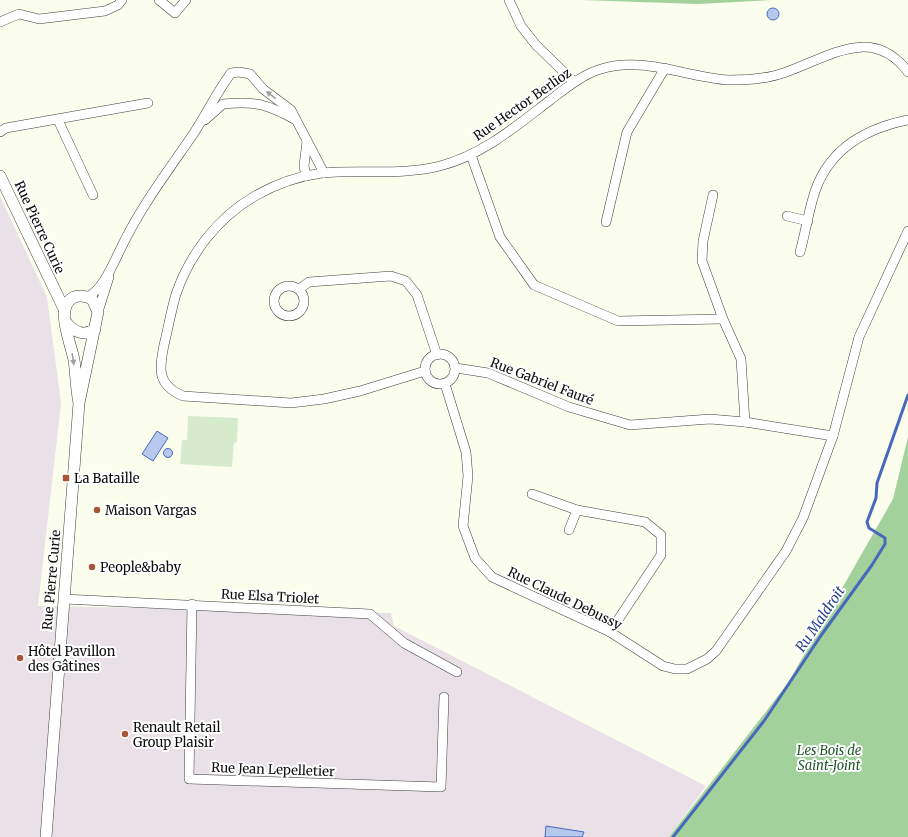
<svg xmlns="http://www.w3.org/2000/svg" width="908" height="837" font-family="Merriweather,serif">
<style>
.industrial{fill:#eae1e8}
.forest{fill:#a3d19c}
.pitch{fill:#d6ebcb}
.water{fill:#b7c8ee;stroke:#4769bc}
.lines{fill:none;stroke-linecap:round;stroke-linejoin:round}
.stream{stroke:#4769bc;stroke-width:3}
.minor-casing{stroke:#3f3f3f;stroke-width:10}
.tertiary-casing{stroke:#3f3f3f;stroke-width:12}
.minor{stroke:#fff;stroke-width:9}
.tertiary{stroke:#fff;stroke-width:11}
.oneway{fill:#9e9e9e}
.poi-dot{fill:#aa5535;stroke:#fff;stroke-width:1.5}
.labels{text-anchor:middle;stroke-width:4;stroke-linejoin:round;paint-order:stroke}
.street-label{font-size:13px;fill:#0c0c0c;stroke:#fff}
.poi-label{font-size:13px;fill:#0c0c0c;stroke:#fff;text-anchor:start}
.park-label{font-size:13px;font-style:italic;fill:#245b2a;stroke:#fff}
.water-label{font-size:14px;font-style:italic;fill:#253f8d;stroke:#fff}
</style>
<rect width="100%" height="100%" fill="#fbfded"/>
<path class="industrial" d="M0,196L47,297L61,403L38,606L391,613L394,626L706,786L669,837H0Z"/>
<g class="forest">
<path d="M582,0H772L698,4Z"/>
<path d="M908,437V837H669L788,683L893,499Z"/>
</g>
<path class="pitch" d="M188,416L238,418L237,442L234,443L232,467L180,464L182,440H187Z"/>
<g class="water">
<circle cx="773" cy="14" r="6"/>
<path d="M157,431L168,438L153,461L142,454Z"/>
<circle cx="168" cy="453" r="4.5"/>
<path d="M546,826L584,832L582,837H545Z"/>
</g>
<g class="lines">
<path class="stream" d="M673,837L764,721L822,634L872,565L885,544V538L869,528L867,522L876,498L877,483L908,395"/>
<g class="minor-casing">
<g id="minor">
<path d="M159,0L175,13L186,0"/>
<path d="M509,0L521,26L536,45L574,82"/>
<path d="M0,22L19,14L39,19L105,11L118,5L122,0"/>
<path d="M58,120L93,195"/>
<path d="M205,120L223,104C256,101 267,104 296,120"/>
<path d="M0,132L6,128L148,103"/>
<path d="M471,155L500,237L534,285L618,321L723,319"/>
<path d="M306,176L304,166L307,141"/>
<path d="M713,195L703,241L702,261L723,319L741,359L745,422"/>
<path d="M787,216L808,221"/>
<path d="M606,222L627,132L665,68"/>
<path d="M800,252C805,234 808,215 813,198C826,151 863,129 908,120"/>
<circle cx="289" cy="301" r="15"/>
<path d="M299,289L309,282L391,276L406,281L417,295L437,355"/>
<path d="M87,297C103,290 113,264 121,248C141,206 168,171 194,133C207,113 217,92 231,73L239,72L250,74L263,89L291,110L324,173"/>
<path d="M98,312L109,277"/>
<circle cx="440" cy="369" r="15"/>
<path d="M456,368L488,373L569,407L630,425L710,419L745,422L833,436"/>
<path d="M425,371L360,391L324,399L291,403L183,396C157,385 159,369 164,345C168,329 171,311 176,294C190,254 217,218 255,196C274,185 299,176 322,173C362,169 399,176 440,166C482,155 515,127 549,101C565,89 581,75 601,69C643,56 686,77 728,80C738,80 751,80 761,78C812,73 865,15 908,72"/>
<path d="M445,384L466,452L468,476L463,526L475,558L492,577L610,632L663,666L675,669H687L707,659L716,651L786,551L803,518L833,436L859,337L908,231"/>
<path d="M532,494L577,510L645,522L661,535V555L610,632"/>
<path d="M569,530L577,510"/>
<path d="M64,599L370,614L404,643L457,672"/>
<path d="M192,604L189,779L441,787L444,697"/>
</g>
</g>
<g class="tertiary-casing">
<g id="tertiary">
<path d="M0,176L64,309"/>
<path d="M65,321C73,332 84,337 95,329"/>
<path d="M46,837L79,403L98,312L92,299C86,296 80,295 74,297C54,307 71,343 74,360C76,374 76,389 79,403"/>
</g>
</g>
<use href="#minor" class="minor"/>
<use href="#tertiary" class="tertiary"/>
</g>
<defs><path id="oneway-solid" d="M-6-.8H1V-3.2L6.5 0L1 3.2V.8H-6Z"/></defs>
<g class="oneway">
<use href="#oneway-solid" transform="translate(271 95) rotate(-142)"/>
<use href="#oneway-solid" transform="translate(73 359) rotate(81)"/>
</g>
<g class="poi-dot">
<rect x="62" y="474" width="8" height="8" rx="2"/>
<circle cx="97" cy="510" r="4"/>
<circle cx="92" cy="567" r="4"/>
<circle cx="20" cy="658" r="4"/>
<circle cx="125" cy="734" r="4"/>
</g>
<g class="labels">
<g class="street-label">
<text transform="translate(522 104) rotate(-35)" y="5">Rue Hector Berlioz</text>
<text transform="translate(40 227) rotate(65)" y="5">Rue Pierre Curie</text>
<text transform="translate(542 381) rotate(21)" y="5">Rue Gabriel Fauré</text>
<text transform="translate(51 580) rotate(-85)" y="5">Rue Pierre Curie</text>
<text transform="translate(270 596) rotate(3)" y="5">Rue Elsa Triolet</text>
<text transform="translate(565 598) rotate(26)" y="5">Rue Claude Debussy</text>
<text transform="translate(273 769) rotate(2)" y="5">Rue Jean Lepelletier</text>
</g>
<g class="poi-label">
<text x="74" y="483">La Bataille</text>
<text x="105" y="515">Maison Vargas</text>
<text x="100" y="572">People&amp;baby</text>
<text x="28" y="656">Hôtel Pavillon<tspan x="28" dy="15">des Gâtines</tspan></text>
<text x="133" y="732">Renault Retail<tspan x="133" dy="15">Group Plaisir</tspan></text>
</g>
<g class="park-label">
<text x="829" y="755">Les Bois de<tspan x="829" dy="15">Saint-Joint</tspan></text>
</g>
<g class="water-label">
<text transform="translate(820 619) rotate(-56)" y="5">Ru Maldroit</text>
</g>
</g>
</svg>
